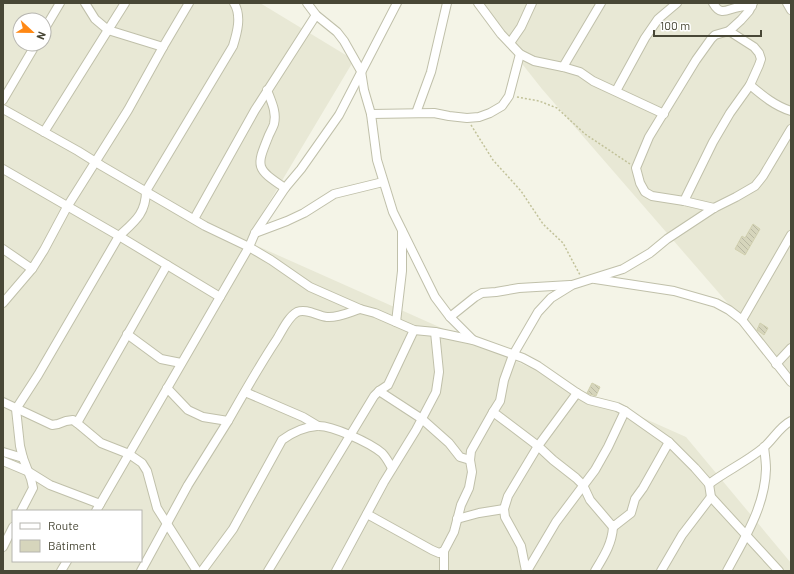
<svg xmlns="http://www.w3.org/2000/svg" width="794" height="574" font-family="Barlow,sans-serif">
<style>
.residential{fill:#e8e8d5;fill-rule:evenodd}
.building{fill:url(#building-back-hatch);stroke:#d1d0af}
.lines{fill:none;stroke-linecap:round;stroke-linejoin:round}
.minor-casing{stroke:#c0c0aa;stroke-width:10}
.path{stroke:#c2c29a;stroke-width:1.5;stroke-dasharray:2 2;stroke-linecap:butt}
.minor{stroke:#fff;stroke-width:8}
</style>
<defs>
<pattern id="building-back-hatch" width="6" height="6" patternUnits="userSpaceOnUse"><rect width="6" height="6" fill="#d6d5bc"/><path d="M-1 5l2 2M0 0l6 6M5-1l2 2" fill="none" stroke="#b9b8a2"/></pattern>
</defs>
<rect width="100%" height="100%" fill="#f4f4e7"/>
<g class="residential">
<path d="M3,3H260L354,60L246,241L686,437L791,563V571H3ZM20,20H44V44H20ZM13,511H141V561H13Z"/>
<path d="M474,3H791V376L542,89Z"/>
</g>
<g class="building">
<path d="M753,224L760,229L745,255L735,249L742,236L745,238Z"/>
<path d="M760,323L768,328L764,335L757,330Z"/>
<path d="M592,383L600,387L596,396L587,393Z"/>
</g>
<g class="lines">
<g class="minor-casing">
<g id="minor">
<path d="M307,3L316,15L337,32L344,41L361,71L364,90L371,114L377,160L393,212L435,297L450,317L473,340"/>
<path d="M478,3L501,34L520,54L534,61L563,67L580,72L593,81L664,114"/>
<path d="M713,3C721,17 727,9 739,7C743,6 748,6 752,6"/>
<path d="M787,3L791,10"/>
<path d="M44,30L60,3"/>
<path d="M510,43L521,27L532,3"/>
<path d="M163,47L189,3"/>
<path d="M563,67L601,3"/>
<path d="M750,85C763,96 775,106 791,111"/>
<path d="M267,90C271,101 277,112 274,124C273,127 271,131 269,135C256,167 255,168 285,188"/>
<path d="M616,91L645,38L658,19L677,3"/>
<path d="M3,100L36,44"/>
<path d="M3,109L78,151L102,166L205,226L249,247L271,260L310,287L360,309L375,313L414,330L435,332L473,340L523,358L538,366L577,393L589,400L617,407L625,411L669,442"/>
<path d="M416,113L431,72L447,3"/>
<path d="M371,114L434,113L449,116L467,118L479,117L490,113L502,106L509,96L520,54"/>
<path d="M791,129L763,176L755,186L736,197L714,208L667,239L650,253L623,269L572,285L551,298L538,312L513,355L504,380L500,401L493,412L538,446L553,460L576,478L583,485L590,500L613,527L631,513L635,499L643,488L669,442L695,468L709,484C726,471 746,462 763,448C773,440 779,427 791,421"/>
<path d="M44,132L108,30L95,19L85,3"/>
<path d="M3,169L119,236L220,297"/>
<path d="M684,201L713,142L730,113L750,85L759,65L761,59L759,53L754,47L729,31"/>
<path d="M714,208L684,201L652,196L645,192L640,183L636,168L649,137L696,60L711,39L715,35L729,31L741,20L749,11L753,3"/>
<path d="M194,219L255,110L316,15"/>
<path d="M255,233L287,221L304,213L334,194L383,182"/>
<path d="M3,249L32,269L44,250L67,207L128,110L163,47L108,30L125,3"/>
<path d="M595,279L674,291L716,303L729,310L742,320L791,382"/>
<path d="M3,303L32,269"/>
<path d="M450,317L475,297L482,293L496,292L519,288L570,285"/>
<path d="M742,320L791,235"/>
<path d="M396,322L402,271V231"/>
<path d="M127,334L161,359L181,363"/>
<path d="M776,364L791,348"/>
<path d="M167,388L188,410L203,417L228,421C244,393 259,366 277,339C282,331 288,317 297,312C307,308 317,316 327,317C338,318 350,312 360,309"/>
<path d="M379,391L422,419L449,443L460,457L470,460"/>
<path d="M245,392L303,417L318,426"/>
<path d="M3,402L52,425L58,424L66,421L73,420L77,423L101,443L129,454L142,463L147,471L157,508L197,571"/>
<path d="M77,423L167,265"/>
<path d="M3,452L23,458"/>
<path d="M3,461L29,472L50,485L100,504"/>
<path d="M709,484L711,497L779,571"/>
<path d="M21,511L33,488L31,479L23,458L20,446L16,409L38,375L119,236C134,222 146,214 146,191L233,46C237,33 242,16 234,3"/>
<path d="M96,511L249,247L255,233L285,188L301,169L339,115L397,3"/>
<path d="M367,514L432,550L439,553L444,551L454,532L461,505L469,488L472,472L470,460L471,451L493,412"/>
<path d="M457,519L479,513L504,509"/>
<path d="M3,547L13,527"/>
<path d="M444,551V571"/>
<path d="M61,571L67,561"/>
<path d="M141,571L188,485L228,421"/>
<path d="M202,571L233,529L282,440C293,432 303,427 317,426C332,425 370,443 382,453C386,457 389,463 392,468"/>
<path d="M268,571L374,396L379,391L388,385L414,330"/>
<path d="M336,571L384,482L416,430L436,392L439,372L435,332"/>
<path d="M526,571L521,546L505,517L504,509L508,496L538,446L577,393"/>
<path d="M527,571L556,522L595,470L608,447L625,411"/>
<path d="M595,571C604,556 612,544 613,527"/>
<path d="M661,571L682,535L711,497"/>
<path d="M727,571C744,539 765,507 766,469C766,462 765,455 764,447"/>
</g>
</g>
<g class="path">
<path d="M517,97L539,101L557,108L585,134L630,164"/>
<path d="M471,125L493,160L521,191L543,224L563,243L580,275"/>
</g>
<use href="#minor" class="minor"/>
</g>
<rect width="794" height="574" fill="none" stroke="#484736" stroke-width="8"/>
<rect x="12" y="510" width="130" height="52" fill="#ffffff" stroke="#b6b5af"/>
<rect x="20" y="523" width="20" height="6" fill="#ffffff" stroke="#b6b5af"/>
<text x="48" y="530" font-size="12" fill="#484736">Route</text>
<rect x="20" y="540" width="20" height="12" fill="#d6d5bc" stroke="#b6b5af"/>
<text x="48" y="550" font-size="12" fill="#484736">Bâtiment</text>
<g transform="translate(32 32) rotate(112)"><circle r="19" fill="#ffffff" stroke="#b6b5af"/>
<path d="M0-3L7 15L0 10L-7 15Z" fill="#ff8814"/>
<text y="-6" font-size="11" font-weight="bold" text-anchor="middle" fill="#484736">N</text>
</g>
<path d="M654 30v6h107v-6" fill="none" stroke="#484736" stroke-width="2"/>
<text x="660" y="30" font-size="12" fill="#484736" stroke="#ffffff" stroke-width="3" paint-order="stroke">100 m</text>
</svg>
